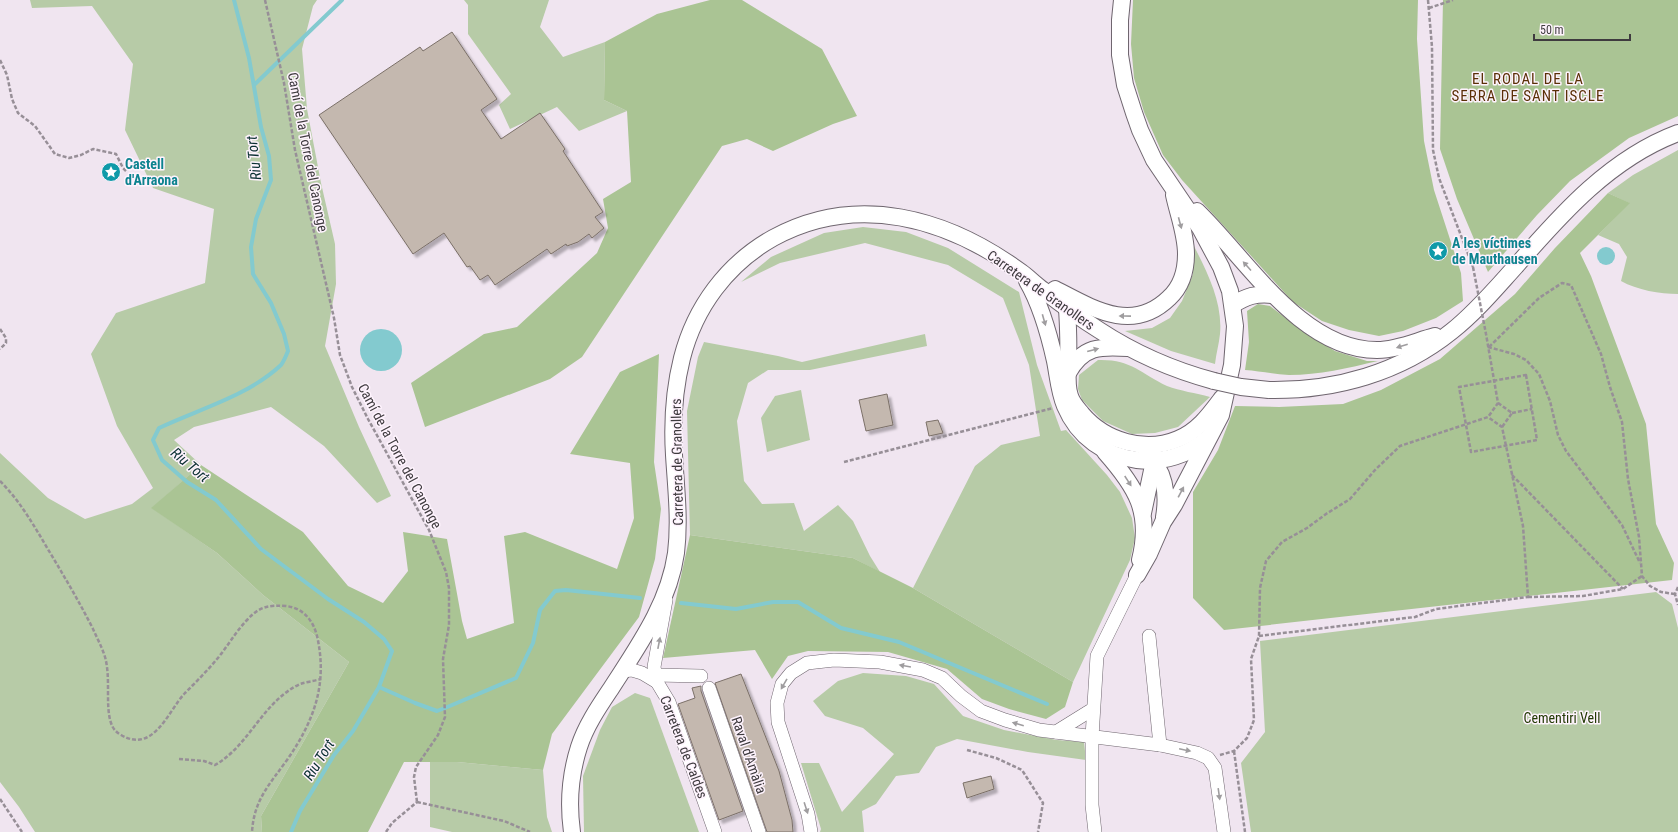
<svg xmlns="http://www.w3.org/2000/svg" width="1678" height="832" font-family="'Roboto Condensed',sans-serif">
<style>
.green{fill:#b7cba7}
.forest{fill:#aac494}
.water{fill:#83cacf}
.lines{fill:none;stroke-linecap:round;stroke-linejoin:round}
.stream{stroke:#83cacf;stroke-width:4}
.building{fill:#c4b8af;stroke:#7b7068;filter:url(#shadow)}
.minor-casing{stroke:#6f666f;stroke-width:14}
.major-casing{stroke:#6f666f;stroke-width:18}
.path{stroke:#978f97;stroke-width:2.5;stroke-dasharray:4 2;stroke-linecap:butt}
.minor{stroke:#fff;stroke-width:13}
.major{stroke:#fff;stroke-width:16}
.major-bridge-casing{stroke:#6f666f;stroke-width:18;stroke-linecap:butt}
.path-bridge{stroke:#978f97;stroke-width:2.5;stroke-dasharray:4 2;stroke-linecap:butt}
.major-bridge{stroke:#fff;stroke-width:16}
.oneway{fill:#9f9d9f}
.labels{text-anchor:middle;stroke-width:3;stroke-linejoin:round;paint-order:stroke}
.street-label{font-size:14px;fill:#3f3b3f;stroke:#fef3fd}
.culture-label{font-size:14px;font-weight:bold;fill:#0d838f;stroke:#fef3fd;text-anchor:start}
.park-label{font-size:14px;fill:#233a05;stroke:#fef3fd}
.neighbourhood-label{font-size:15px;letter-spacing:1px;fill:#5a2f06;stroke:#fef3fd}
.water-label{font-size:15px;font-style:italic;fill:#0b3032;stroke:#fef3fd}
</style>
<defs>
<filter id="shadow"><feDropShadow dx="3.5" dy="3.5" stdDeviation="1" flood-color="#0004"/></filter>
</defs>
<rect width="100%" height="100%" fill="#f0e5f0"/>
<g class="green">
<path d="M30,0H317L313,6L302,49L307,109L321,183L335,244L336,284L325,346L359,427L391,496L377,503L324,446L271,407L194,427L174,440L201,465L152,508L217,553L263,595L349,662L261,816L262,832H35L19,807L0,782V453L48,498L85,519L132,504L153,488L117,426L91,354L116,313L205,283L214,209L153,188L125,130L133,64L92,6L32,8Z"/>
<path d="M464,0H549L540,27L563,57L605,42L604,100L627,111L579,131L557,107L510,129L499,105L511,94L468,34V5Z"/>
<path d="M1678,150V294C1660,294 1637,290 1621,281L1627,257L1619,244L1598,235L1629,203L1608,193L1633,175Z"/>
<path d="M863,227L906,232L948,248L1019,292L1037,365L1061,431L1066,430L1107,475L1120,492L1132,518L1135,538L1130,560L1073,682L913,588L975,466L1001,445L1040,436L1029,365L1003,298L948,265L865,243L780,263L741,282L771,257L824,233Z"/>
<path d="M1193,244C1207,272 1223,302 1220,334C1219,344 1216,354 1215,364L1171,351L1125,331L1152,328L1170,318L1182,301L1193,274Z"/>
<path d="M925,334L927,346L810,370H768L748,383L737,421L744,481L762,504L794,503L804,531L838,505L853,521L870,556L880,572L853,558L690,535L687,411L698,357L704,342L778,356L802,362Z"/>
<path d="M1098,360C1131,359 1140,373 1167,386C1180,391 1196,393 1210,397L1178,427L1155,433L1132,434L1103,421L1082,400L1078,389L1079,375Z"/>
<path d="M801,390L810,440L767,452L761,418L775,396Z"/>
<path d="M1656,592L1672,604L1678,628V832H1251L1241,763L1265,732L1260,641Z"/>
<path d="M863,673L906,676L934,684L963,716L1004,730L1057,740L1084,742L1086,760L1028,752L957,739L936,747L919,773L896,776L876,804L862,811L864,832H820L821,829L801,763H819L842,812L894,754L863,728L825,716L813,701L838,681Z"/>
<path d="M635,693L650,698L699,832H584L583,776L600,730L612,707Z"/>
<path d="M430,762H457L543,770L547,817L552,832H452L430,827Z"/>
</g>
<g class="forest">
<path d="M710,0H742L822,49L857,116L833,124L773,151L747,139L722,146L582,357L550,379L425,427L411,383L484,334L517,327L597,253L608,228L603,199L631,182L627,111L604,100L605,42L657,14Z"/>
<path d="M1133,0H1418L1417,39L1424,141L1434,190L1461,273L1463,301L1436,318L1403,331L1379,336L1349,330L1322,321L1293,302L1182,180L1163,155L1144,112L1134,78L1131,44Z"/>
<path d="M1443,0H1678V116L1629,138L1570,181L1537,215L1488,272L1457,199L1440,149Z"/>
<path d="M1608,193L1630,203L1580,253L1591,276L1646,424L1656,524L1674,563L1672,580L1224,630L1193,598V492L1218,450L1235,406L1279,407L1343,404L1381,390L1440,359L1515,294L1555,248Z"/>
<path d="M1258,304L1270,306L1301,330L1335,351L1367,361H1378C1348,368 1319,375 1289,375C1274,374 1259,371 1245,370L1249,342L1247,311Z"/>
<path d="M659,354L654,462L661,509L655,559L639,617L552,734L543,770L457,762H404L368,832H262L261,816L349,662L263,595L217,553L151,508L201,465L303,532L348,586L383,603L408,571L403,532L447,539L462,621L467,639L514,623L504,536L525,532L617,569L634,518L630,463L570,454L620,372Z"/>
<path d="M690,535L853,558L913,588L1073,682L1065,707L1046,719L1009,709L982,699L947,669L888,652L808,651L788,656L772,679L755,650L663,658Z"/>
</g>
<g class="water">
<circle cx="1606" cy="256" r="9"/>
<circle cx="381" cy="350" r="21"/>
</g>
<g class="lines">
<g class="stream">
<path d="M234,0L249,58L261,127L269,156L271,180L256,219L251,247L253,274L271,303L284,334L288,351C286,356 284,361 281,365C248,396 199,409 159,428L153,440L162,460L187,482L216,500L261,549L328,599L364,622L384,639L392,651L379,687L353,731L334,755L300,811L291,832"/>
<path d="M254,85L342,0"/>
<path d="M681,603L736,609L773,602H798L841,628L899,642L1047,704"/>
<path d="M379,687L415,703L437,711L445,708L516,678L533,643L540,610L555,591L566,590L640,598"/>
</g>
</g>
<g class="building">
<path d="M452,32L497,99L481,110L501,139L540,113L565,149L563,151L603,212L595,217L604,228L592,238L589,234L578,242L567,246L566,244L551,254L547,249L495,285L488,275L480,280L470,266L467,267L444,233L413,254L319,115L420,47L423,51Z"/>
<path d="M887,394L893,425L866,431L859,400Z"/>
<path d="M938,420L943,433L929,436L926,422Z"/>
<path d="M741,674L779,771L792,820L793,832H767L715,683Z"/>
<path d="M701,686V691L743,811L719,820L678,704L695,698L692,688Z"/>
<path d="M991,776L994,789L967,798L963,783Z"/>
</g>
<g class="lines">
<g class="minor-casing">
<g id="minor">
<path d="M1149,636L1160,745"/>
<path d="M622,671L632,670L642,673L657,682L669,702L715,832"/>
<path d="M656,675L701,676"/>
<path d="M657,682L654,667L666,600"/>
<path d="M709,688L759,832"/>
<path d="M1056,732L1093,709"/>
<path d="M811,832L808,814L778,722L777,703L782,684L791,673L807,663L834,660L880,662L923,670L942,678L961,696L981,711L1005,720L1039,730L1160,745L1197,753L1208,758L1215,768L1224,832"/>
<path d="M1095,832L1092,805V737L1097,656L1137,575"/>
</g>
</g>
<g class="major-casing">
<g id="major">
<path d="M1122,0L1120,20V55L1125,85L1134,113L1140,130L1154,160L1200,228L1221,267L1230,291L1235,326L1232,365L1221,415L1174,505L1163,522L1149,554L1137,575"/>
<path d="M1197,211C1246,258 1301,350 1377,350C1397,350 1416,341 1435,336"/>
<path d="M1027,281C1041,305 1049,334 1055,361C1058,376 1059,392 1065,406C1078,437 1105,456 1137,460C1163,463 1189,455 1208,438"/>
<path d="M1055,289C1092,308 1132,334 1169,298C1181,287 1186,271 1186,254C1186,234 1178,214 1174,195"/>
<path d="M1233,305C1246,296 1257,293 1273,295"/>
<path d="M1067,308C1068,325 1069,342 1068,360C1068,372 1066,385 1070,396C1072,403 1077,408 1082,414C1105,441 1145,453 1178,439C1198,431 1210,414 1222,398"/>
<path d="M1068,373C1083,346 1100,346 1128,348"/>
<path d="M1269,390C1335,391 1400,373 1452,331C1476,312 1496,288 1516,266C1562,213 1611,158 1678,133"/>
<path d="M1105,452C1136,487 1152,512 1140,560"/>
<path d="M1146,455C1165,469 1168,494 1164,517"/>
<path d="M1143,513L1154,461L1156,458"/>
<path d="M572,832C568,803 570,775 579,747C586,725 600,705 612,687C639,645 669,603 676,553C680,520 676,488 674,455C672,423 674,390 682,358C695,307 727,264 773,238C857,192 947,218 1021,272C1028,277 1035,284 1043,290C1061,304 1080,318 1099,330C1134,353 1173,370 1214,381"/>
</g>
</g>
<g class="path">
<path d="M265,0L284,83L295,150L334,318L340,355L352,387L368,419L429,530L446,572L449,588V625L443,659L445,717L438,735L416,767L414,777L417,802"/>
<path d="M1428,0L1432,47L1433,150L1439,178L1473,267"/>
<path d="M1429,8L1453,0"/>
<path d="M0,60L7,75L12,99L18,113L35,126L55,154L69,158L81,155L93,149L116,154L123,168L126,171"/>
<path d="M0,329L6,338V343L0,349"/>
<path d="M1488,347L1514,354L1526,360L1539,374L1550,401L1558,435L1566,451L1622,525L1640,563"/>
<path d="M1489,347L1539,298L1562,283L1571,285L1601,354L1610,387L1622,422L1628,479L1639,537L1642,576L1650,586L1661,592L1675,594"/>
<path d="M1526,375L1537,440L1471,452L1459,387Z"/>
<path d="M1498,403L1512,413L1502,427"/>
<path d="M1512,413L1532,409"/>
<path d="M844,462L1053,408"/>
<path d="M1512,475L1623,589"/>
<path d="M0,481C23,504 38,533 55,561C68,583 81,605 93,629C97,638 102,647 105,657C111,678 105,705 111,723C113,729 116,732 121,735C154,754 168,711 185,693C196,682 207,671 217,659C228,646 236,631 248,619C260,606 269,605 286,606C303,608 313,620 317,636C328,684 314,721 287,760C269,785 254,800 252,832"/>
<path d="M1678,587L1675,594L1678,605"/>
<path d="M1528,597L1583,596L1623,589L1642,576"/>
<path d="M1259,636L1415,617L1436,609L1528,597L1523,526L1502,427L1488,417"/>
<path d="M967,750L996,758L1022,770L1043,803L1038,832"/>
<path d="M1234,751L1245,832"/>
<path d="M1220,755L1234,751L1247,738L1254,720L1251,659L1259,636L1260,588L1266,561L1282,542L1307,528L1326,514L1350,499L1375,470L1400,446L1488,417L1498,403L1486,334"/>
<path d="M179,759L204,761L215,765C250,745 262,702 300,684C306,682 314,681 321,679"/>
<path d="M0,799L22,832"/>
<path d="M417,802L504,821L530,832"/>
<path d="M386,832L392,823L417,802"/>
</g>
<use href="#minor" class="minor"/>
<use href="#major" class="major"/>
<g class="major-bridge-casing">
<path id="major-bridge" d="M1214,381L1241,387L1269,390"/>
</g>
<path class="path-bridge" d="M1473,267L1486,334"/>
<use href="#major-bridge" class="major-bridge"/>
</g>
<defs><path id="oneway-solid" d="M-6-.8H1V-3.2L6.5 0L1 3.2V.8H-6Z"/></defs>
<g class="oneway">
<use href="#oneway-solid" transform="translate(1180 223) rotate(75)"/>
<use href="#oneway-solid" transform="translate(1247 266) rotate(-132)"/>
<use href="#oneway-solid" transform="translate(1125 316) rotate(-179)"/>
<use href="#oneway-solid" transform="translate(1044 320) rotate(74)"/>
<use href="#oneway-solid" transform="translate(1402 346) rotate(163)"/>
<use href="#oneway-solid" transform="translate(1093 350) rotate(-15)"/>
<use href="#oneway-solid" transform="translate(1128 481) rotate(57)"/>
<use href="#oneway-solid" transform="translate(1181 492) rotate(-62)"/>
<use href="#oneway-solid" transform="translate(659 643) rotate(-79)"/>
<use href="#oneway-solid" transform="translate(905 666) rotate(-170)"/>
<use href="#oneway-solid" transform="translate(784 684) rotate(120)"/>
<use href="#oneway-solid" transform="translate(1018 724) rotate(-164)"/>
<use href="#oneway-solid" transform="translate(1185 750) rotate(12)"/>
<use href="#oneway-solid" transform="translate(1219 794) rotate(82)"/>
<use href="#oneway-solid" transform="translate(806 808) rotate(72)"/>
</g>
<defs>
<g id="sight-disc" transform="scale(1)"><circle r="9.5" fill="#0f9aa8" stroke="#fef3fd"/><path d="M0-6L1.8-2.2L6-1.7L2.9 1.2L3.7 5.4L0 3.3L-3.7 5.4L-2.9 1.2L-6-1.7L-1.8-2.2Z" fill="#fff"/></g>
</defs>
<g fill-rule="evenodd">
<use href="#sight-disc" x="111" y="172"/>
<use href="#sight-disc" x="1438" y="251"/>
</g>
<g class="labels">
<g class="street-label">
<text transform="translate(308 152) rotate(79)" y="5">Camí de la Torre del Canonge</text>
<text transform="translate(1041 290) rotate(35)" y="5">Carretera de Granollers</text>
<text transform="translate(400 456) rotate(62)" y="5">Camí de la Torre del Canonge</text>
<text transform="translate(677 462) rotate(-91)" y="5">Carretera de Granollers</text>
<text transform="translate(684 747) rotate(69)" y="5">Carretera de Caldes</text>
<text transform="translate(749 755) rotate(71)" y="5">Raval d'Amàlia</text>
</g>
<g class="culture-label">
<text x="125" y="169">Castell<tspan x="125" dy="16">d'Arraona</tspan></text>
<text x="1452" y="248">A les víctimes<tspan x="1452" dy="16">de Mauthausen</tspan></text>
</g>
<g class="park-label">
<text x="1562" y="723">Cementiri Vell</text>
</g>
<g class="neighbourhood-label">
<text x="1528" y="84">EL RODAL DE LA<tspan x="1528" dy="17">SERRA DE SANT ISCLE</tspan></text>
</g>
<g class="water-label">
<text transform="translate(254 158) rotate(-96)" y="5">Riu Tort</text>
<text transform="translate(190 465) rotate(40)" y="5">Riu Tort</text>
<text transform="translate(319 760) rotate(-58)" y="5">Riu Tort</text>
</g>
</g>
<path d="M1534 34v6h96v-6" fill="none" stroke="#3f3b3f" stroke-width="2"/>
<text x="1540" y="34" font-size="12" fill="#3f3b3f" stroke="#fef3fd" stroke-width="3" paint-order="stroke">50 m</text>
</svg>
